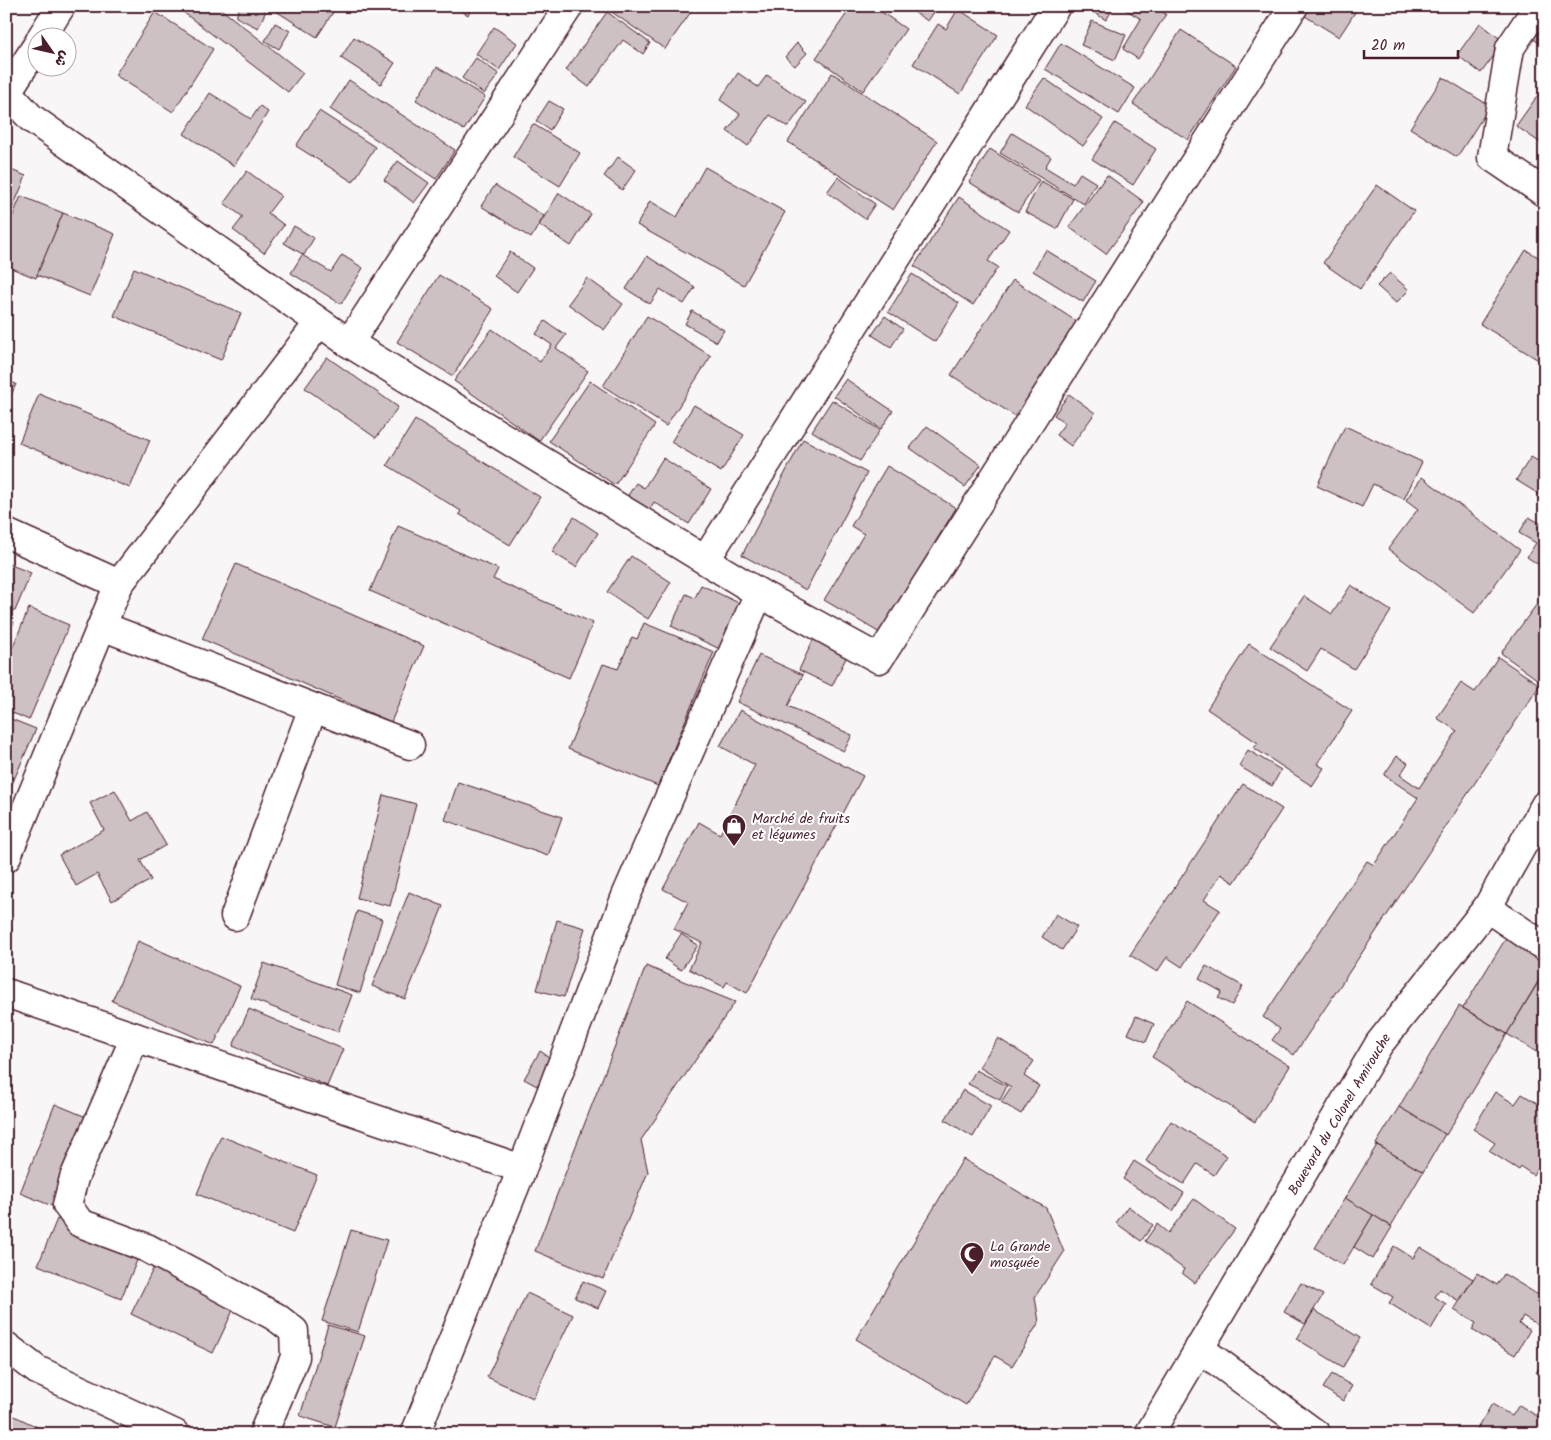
<svg xmlns="http://www.w3.org/2000/svg" width="1551" height="1440" font-family="Kalam,'Playpen Sans Arabic',sans-serif">
  <style>
    .building { fill: #cdc1c4; stroke: #4a1f2b }
    .lines { fill: none; stroke-linecap: round; stroke-linejoin: round }
    .minor-casing { stroke: #4a1f2b; stroke-width: 31 }
    .major-casing { stroke: #4a1f2b; stroke-width: 31 }
    .minor { stroke: #fff; stroke-width: 28 }
    .major { stroke: #fff; stroke-width: 28 }
    .labels { text-anchor: middle; stroke-width: 4; stroke-linejoin: round; paint-order: stroke }
    .poi-label { font-size: 14px; fill: #4a1f2b; stroke: #fff; text-anchor: start }
    .street-label { font-size: 14px; fill: #4a1f2b; stroke: #fff }
  </style>
  <rect width="100%" height="100%" fill="#f8f6f7"/>
  <filter id="ink" filterUnits="userSpaceOnUse"><feTurbulence type="fractalNoise" baseFrequency=".02" numOctaves="2"/><feDisplacementMap in="SourceGraphic" scale="10" xChannelSelector="R" yChannelSelector="G"/><feConvolveMatrix kernelMatrix="1 2 1 2 8 2 1 2 1" color-interpolation-filters="sRGB"/></filter>
  <g filter="url(#ink)">
    <g class="building">
      <polygon points="175,6 217,6 303,73 288,92"/>
      <polygon points="240,6 255,6 266,11 258,28 236,17"/>
      <polygon points="268,6 337,6 317,37"/>
      <polygon points="454,6 473,6 468,15"/>
      <polygon points="608,6 695,6 665,49 606,8"/>
      <polygon points="852,6 873,6 906,29 863,91 816,58"/>
      <polygon points="904,6 938,6 928,21"/>
      <polygon points="1083,6 1115,6 1106,20"/>
      <polygon points="1120,6 1153,6 1166,14 1138,59 1123,49 1141,19"/>
      <polygon points="1311,6 1359,6 1339,37 1305,16"/>
      <polygon points="958,9 998,35 960,94 913,64 938,24 946,29"/>
      <polygon points="155,12 213,49 173,112 115,75"/>
      <polygon points="607,12 650,43 643,54 623,40 589,87 566,70"/>
      <polygon points="1092,21 1126,35 1115,60 1081,45"/>
      <polygon points="1545,21 1545,46 1533,39"/>
      <polygon points="275,23 290,31 279,49 265,41"/>
      <polygon points="1480,23 1504,42 1481,73 1457,55"/>
      <polygon points="494,27 517,43 499,70 476,54"/>
      <polygon points="1181,30 1236,66 1188,140 1133,104"/>
      <polygon points="354,37 395,63 381,84 341,58"/>
      <polygon points="797,43 807,53 795,66 785,57"/>
      <polygon points="1061,43 1135,88 1119,114 1045,69"/>
      <polygon points="476,58 499,74 484,94 462,78"/>
      <polygon points="437,67 485,97 464,130 416,100"/>
      <polygon points="738,73 758,87 767,75 806,102 788,127 770,115 748,146 727,131 740,114 720,100"/>
      <polygon points="832,73 937,141 893,210 788,142"/>
      <polygon points="1443,77 1490,106 1457,157 1410,128"/>
      <polygon points="1044,78 1103,119 1083,146 1025,105"/>
      <polygon points="349,80 455,150 436,179 330,109"/>
      <polygon points="210,93 251,119 260,106 268,112 234,166 184,134"/>
      <polygon points="1538,95 1545,100 1545,146 1516,126"/>
      <polygon points="549,101 563,109 550,130 536,121"/>
      <polygon points="319,111 375,147 353,182 296,146"/>
      <polygon points="1115,123 1156,149 1133,185 1092,159"/>
      <polygon points="533,124 580,153 560,186 513,157"/>
      <polygon points="1012,133 1051,157 1045,167 1073,184 1080,173 1096,183 1084,204 1000,153"/>
      <polygon points="990,149 1039,180 1018,212 969,182"/>
      <polygon points="618,157 636,170 622,190 604,176"/>
      <polygon points="398,161 429,183 414,203 384,180"/>
      <polygon points="705,167 785,212 744,285 637,225 650,201 677,217"/>
      <polygon points="6,168 26,176 6,224"/>
      <polygon points="247,171 281,196 268,213 284,225 264,253 233,230 243,217 224,203"/>
      <polygon points="1107,175 1144,202 1106,254 1069,227"/>
      <polygon points="838,177 875,204 865,219 827,192"/>
      <polygon points="1041,181 1073,199 1057,229 1025,212"/>
      <polygon points="495,185 544,216 531,238 481,206"/>
      <polygon points="1377,185 1414,211 1360,289 1323,263"/>
      <polygon points="559,193 591,214 571,246 539,225"/>
      <polygon points="21,196 63,213 36,278 6,266 6,232"/>
      <polygon points="959,197 1009,230 988,261 998,267 973,305 914,266"/>
      <polygon points="63,213 115,234 90,296 37,275"/>
      <polygon points="294,226 314,238 304,255 284,243"/>
      <polygon points="1046,250 1096,281 1083,302 1033,271"/>
      <polygon points="1526,250 1545,261 1545,364 1480,324"/>
      <polygon points="510,252 533,268 517,292 494,276"/>
      <polygon points="302,255 331,272 342,255 363,268 341,304 291,273"/>
      <polygon points="647,256 695,287 684,304 660,289 650,304 626,289"/>
      <polygon points="134,268 241,313 221,360 114,316"/>
      <polygon points="1390,273 1409,290 1396,303 1377,286"/>
      <polygon points="912,274 959,303 935,342 888,312"/>
      <polygon points="439,275 493,309 453,376 397,342"/>
      <polygon points="587,278 623,304 604,330 568,304"/>
      <polygon points="1013,280 1079,323 1018,418 951,375"/>
      <polygon points="692,311 724,330 717,342 685,324"/>
      <polygon points="647,316 711,356 666,426 603,386"/>
      <polygon points="885,316 903,329 891,347 872,335"/>
      <polygon points="545,321 566,335 556,348 588,371 539,441 454,381 492,329 540,362 552,345 536,334"/>
      <polygon points="327,357 398,407 376,438 305,388"/>
      <polygon points="846,379 893,411 881,429 834,396"/>
      <polygon points="6,380 16,384 6,407"/>
      <polygon points="590,381 655,425 615,485 549,441"/>
      <polygon points="39,394 150,440 130,488 19,443"/>
      <polygon points="1069,394 1095,413 1071,446 1056,435 1065,423 1054,415"/>
      <polygon points="832,400 880,430 860,461 812,431"/>
      <polygon points="694,405 744,435 721,472 671,442"/>
      <polygon points="415,420 540,497 510,545 459,514 461,511 387,465"/>
      <polygon points="927,426 981,465 965,487 910,448"/>
      <polygon points="1345,426 1422,462 1404,499 1373,484 1362,507 1317,486"/>
      <polygon points="803,439 867,473 806,590 742,555"/>
      <polygon points="1531,457 1545,465 1545,498 1516,480"/>
      <polygon points="663,458 711,489 689,524 654,502 647,514 625,500 636,483 644,488"/>
      <polygon points="887,466 956,508 880,633 824,600 864,534 851,526"/>
      <polygon points="1422,477 1520,550 1474,613 1388,549 1418,509 1406,500"/>
      <polygon points="574,517 598,533 576,567 552,552"/>
      <polygon points="1529,517 1545,526 1545,569 1527,557 1536,543 1519,533"/>
      <polygon points="398,526 498,569 493,579 593,623 569,678 370,591"/>
      <polygon points="631,556 671,582 648,619 607,592"/>
      <polygon points="6,563 31,573 15,611 6,608"/>
      <polygon points="236,564 424,646 391,722 202,639"/>
      <polygon points="701,585 743,605 722,650 671,626 686,594 695,598"/>
      <polygon points="1351,585 1391,611 1354,669 1321,649 1307,671 1270,647 1304,596 1332,614"/>
      <polygon points="1545,593 1545,685 1501,653"/>
      <polygon points="29,608 69,625 29,720 6,710 6,663"/>
      <polygon points="6,618 14,622 6,640"/>
      <polygon points="644,623 714,652 658,786 568,749 603,664 618,669 632,637 637,639"/>
      <polygon points="814,638 848,654 832,686 799,670"/>
      <polygon points="1249,644 1352,711 1317,764 1324,768 1312,786 1254,748 1258,743 1207,709"/>
      <polygon points="759,655 803,675 788,706 852,735 844,751 737,702"/>
      <polygon points="1498,657 1540,685 1294,1055 1272,1040 1280,1029 1263,1017 1367,861 1374,865 1418,798 1384,775 1397,756 1408,763 1400,775 1419,788 1457,731 1437,718 1461,683 1475,692"/>
      <polygon points="740,710 863,776 747,993 727,982 724,987 689,969 702,943 674,929 688,902 663,889 699,822 720,834 755,765 720,746"/>
      <polygon points="6,717 36,729 6,798"/>
      <polygon points="1248,750 1281,770 1272,786 1239,766"/>
      <polygon points="458,782 562,817 548,856 445,820"/>
      <polygon points="1243,784 1282,809 1234,883 1221,874 1204,900 1220,910 1182,967 1167,957 1157,972 1130,955"/>
      <polygon points="115,790 132,821 147,812 166,845 140,860 151,880 112,901 97,874 76,886 59,855 104,830 90,803"/>
      <polygon points="383,795 416,804 390,906 357,898"/>
      <polygon points="409,892 443,906 405,999 372,986"/>
      <polygon points="357,911 382,919 360,993 335,985"/>
      <polygon points="1056,914 1077,927 1062,950 1042,937"/>
      <polygon points="557,920 585,928 564,997 537,990"/>
      <polygon points="1511,930 1545,950 1545,970 1507,1034 1463,1008"/>
      <polygon points="681,934 698,945 681,970 665,959"/>
      <polygon points="138,941 240,986 214,1045 112,1001"/>
      <polygon points="264,963 352,995 338,1032 251,999"/>
      <polygon points="646,966 735,1002 641,1140 648,1172 603,1279 535,1251"/>
      <polygon points="1206,966 1243,986 1232,1005 1218,998 1222,992 1199,979"/>
      <polygon points="1545,971 1545,1052 1543,1056 1507,1034"/>
      <polygon points="1187,1001 1290,1066 1255,1122 1152,1057"/>
      <polygon points="1459,1006 1507,1034 1446,1135 1399,1107"/>
      <polygon points="249,1009 343,1049 327,1086 233,1046"/>
      <polygon points="1136,1016 1154,1024 1146,1042 1128,1034"/>
      <polygon points="998,1038 1034,1061 1024,1076 1039,1086 1021,1114 1001,1102 1011,1087 979,1067"/>
      <polygon points="540,1051 552,1059 537,1086 524,1079"/>
      <polygon points="976,1070 1007,1086 1000,1100 968,1084"/>
      <polygon points="963,1090 991,1106 973,1137 945,1120"/>
      <polygon points="1495,1092 1515,1104 1522,1094 1545,1108 1545,1137 1541,1135 1537,1143 1545,1148 1545,1155 1533,1175 1521,1167 1519,1170 1489,1151 1495,1143 1473,1129"/>
      <polygon points="55,1104 91,1119 57,1208 20,1193"/>
      <polygon points="1399,1107 1445,1134 1423,1172 1376,1144"/>
      <polygon points="1171,1121 1227,1156 1214,1175 1197,1164 1184,1184 1146,1161"/>
      <polygon points="221,1136 317,1175 293,1233 197,1194"/>
      <polygon points="1377,1145 1423,1172 1391,1226 1345,1198"/>
      <polygon points="963,1159 1046,1208 1064,1252 1035,1297 1039,1322 1012,1366 995,1356 966,1405 856,1339"/>
      <polygon points="1134,1161 1184,1193 1173,1211 1123,1179"/>
      <polygon points="1345,1198 1373,1215 1343,1265 1315,1248"/>
      <polygon points="1194,1199 1235,1229 1195,1283 1182,1273 1184,1269 1145,1241 1157,1224 1168,1233"/>
      <polygon points="1128,1206 1153,1225 1141,1241 1116,1223"/>
      <polygon points="1373,1215 1392,1227 1373,1259 1354,1247"/>
      <polygon points="57,1219 140,1253 121,1299 38,1265"/>
      <polygon points="351,1230 387,1240 358,1332 322,1321"/>
      <polygon points="1394,1246 1413,1258 1420,1247 1473,1279 1459,1301 1440,1289 1435,1297 1446,1304 1431,1329 1389,1303 1393,1297 1371,1284"/>
      <polygon points="155,1265 236,1304 213,1353 131,1314"/>
      <polygon points="1477,1273 1497,1285 1504,1274 1545,1299 1545,1324 1543,1328 1523,1316 1519,1324 1530,1330 1515,1355 1472,1330 1476,1323 1454,1310"/>
      <polygon points="583,1281 606,1291 598,1308 575,1298"/>
      <polygon points="1301,1283 1323,1295 1305,1324 1284,1312"/>
      <polygon points="527,1293 573,1315 533,1398 487,1377"/>
      <polygon points="1314,1310 1360,1338 1343,1367 1297,1339"/>
      <polygon points="328,1325 365,1336 335,1427 300,1416"/>
      <polygon points="1544,1359 1545,1359 1545,1379 1536,1373"/>
      <polygon points="1332,1374 1352,1386 1343,1401 1323,1388"/>
      <polygon points="1492,1404 1512,1416 1519,1405 1545,1421 1541,1434 1474,1434"/>
      <polygon points="6,1412 52,1434 6,1434"/>
    </g>
    <g class="lines">
      <defs>
        <g id="minor">
          <polyline points="1538,6 1510,48 1492,157 1545,193"/>
          <polyline points="41,38 61,6"/>
          <polyline points="6,91 31,118 349,343 759,593 879,659 1294,6"/>
          <polyline points="7,92 38,44"/>
          <polyline points="349,343 569,6"/>
          <polyline points="6,533 119,584"/>
          <polyline points="706,559 1056,6"/>
          <polyline points="102,626 410,745"/>
          <polyline points="6,858 119,584 318,324"/>
          <polyline points="1487,908 1545,947"/>
          <polyline points="235,916 313,708"/>
          <polyline points="6,993 522,1169"/>
          <polyline points="135,1037 74,1178 67,1205 80,1223 147,1248 276,1317 294,1331 295,1357 263,1434"/>
          <polyline points="6,1346 37,1370 175,1434"/>
          <polyline points="1199,1348 1316,1434"/>
          <polyline points="415,1434 522,1169 626,896 759,593"/>
        </g>
        <polyline id="major" points="1149,1434 1379,1044 1487,908 1545,805"/>
      </defs>
      <use href="#minor" class="minor-casing"/>
      <use href="#major" class="major-casing"/>
      <use href="#minor" class="minor"/>
      <use href="#major" class="major"/>
    </g>
  </g>
  <defs>
    <symbol id="shop-pin" viewBox="-11 -11 22 30"><path d="M0 17L-7.5 6A9.5 9.5 0 1 1 7.5 6Z" fill="#4a1f2b" stroke="#fff"/><path d="M-5-2.5h2.3a2.7 3.5 0 0 1 5.4 0H5L5.5 6h-11ZM-1.5-2.5h3a1.5 2.3 0 0 0-3 0Z" fill="#fff"/></symbol>
    <symbol id="mosque-pin" viewBox="-11 -11 22 30"><path d="M0 17L-7.5 6A9.5 9.5 0 1 1 7.5 6Z" fill="#4a1f2b" stroke="#fff"/><path d="M3.5-4.9A6 6 0 1 0 3.5 4.9A5 5 0 1 1 3.5-4.9Z" fill="#fff"/></symbol>
  </defs>
  <g fill-rule="evenodd">
    <use href="#shop-pin" x="720" y="812" width="28" height="38"/>
    <use href="#mosque-pin" x="958" y="1240" width="28" height="38"/>
  </g>
  <g class="labels">
    <g class="poi-label">
      <text x="752" y="823">Marché de fruits<tspan x="752" dy="16">et légumes</tspan></text>
      <text x="990" y="1251">La Grande<tspan x="990" dy="16">mosquée</tspan></text>
    </g>
    <g class="street-label">
      <text transform="translate(1339 1114) rotate(-59)" y="5">Bouevard du Colonel Amirouche</text>
    </g>
  </g>
  <rect width="1551" height="1440" fill="none" stroke="#fff" stroke-width="25"/>
  <rect x="12" y="12" width="1526" height="1415" fill="none" stroke="#4a1f2b" stroke-width="2" filter="url(#ink)"/>
  <g transform="translate(52 52) rotate(124)"><circle r="24" fill="#ffffff" stroke="#b7a5aa"/>
  <path d="M0-4L9 19L0 12L-9 19Z" fill="#4a1f2b"/>
  <text y="-8" font-size="14" font-weight="bold" text-anchor="middle" fill="#4a1f2b">ش</text>
  </g>
  <path d="M1364 50v8h94v-8" fill="none" stroke="#4a1f2b" stroke-width="2.5"/>
  <text x="1371" y="50" font-size="15" fill="#4a1f2b" stroke="#ffffff" stroke-width="4" paint-order="stroke">20 m</text>
</svg>
